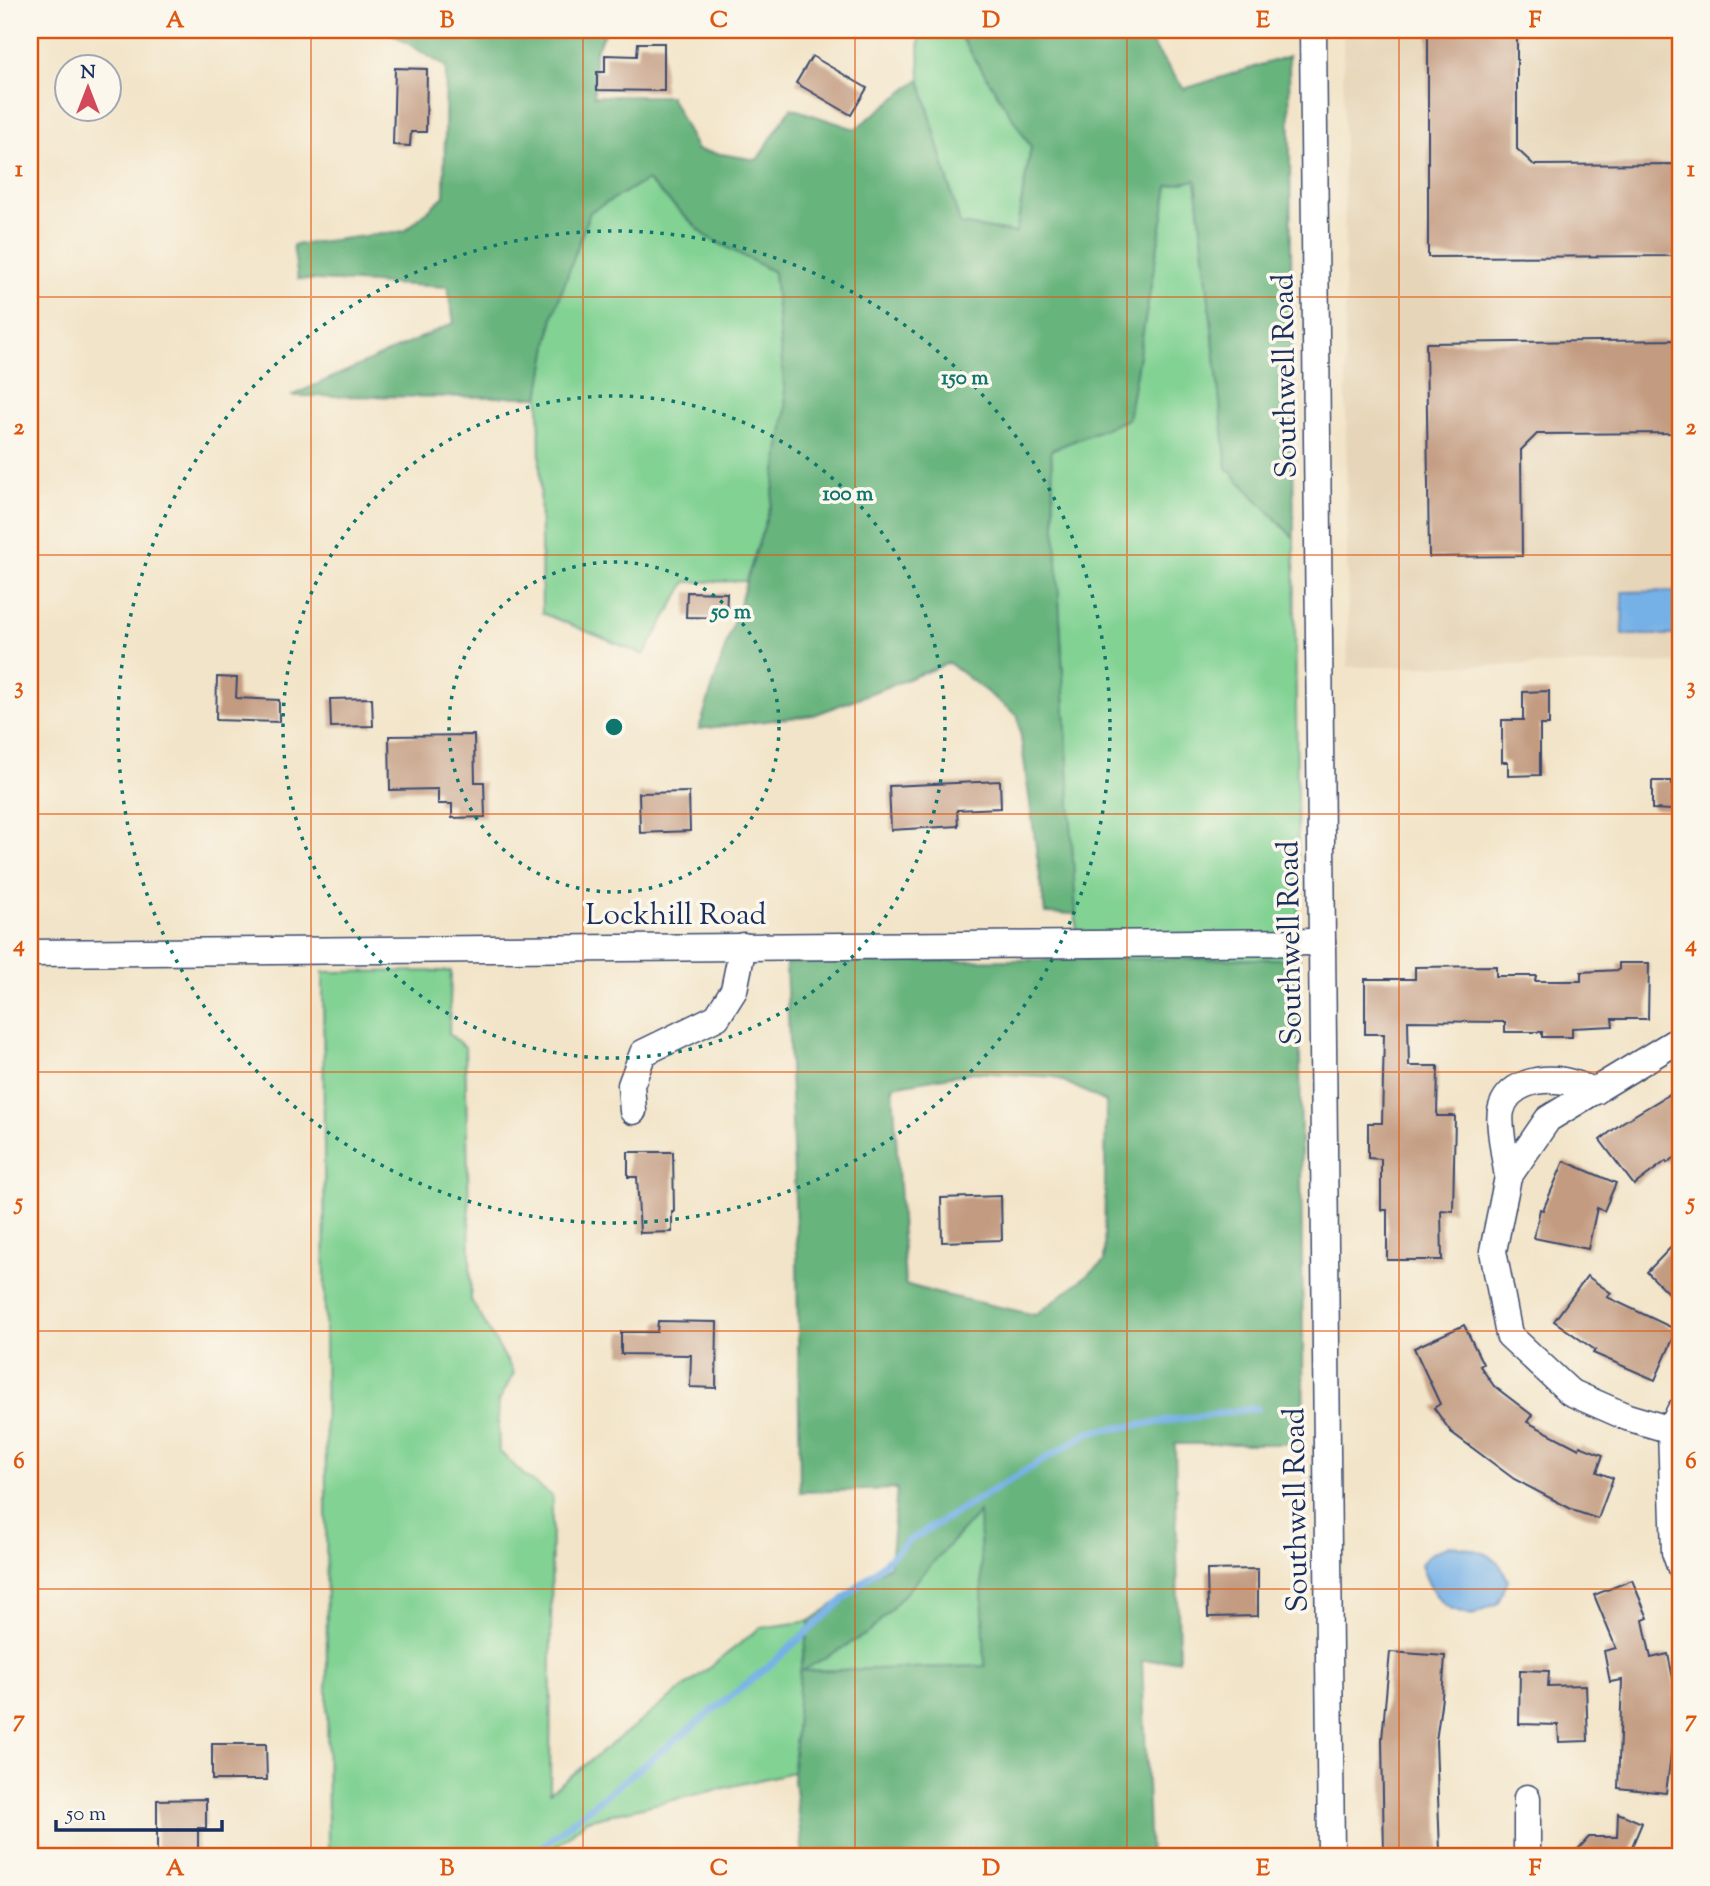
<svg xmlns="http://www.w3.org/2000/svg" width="1710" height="1886" font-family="'Sorts Mill Goudy',serif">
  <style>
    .built { fill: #e6d5b8 }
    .green { fill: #81d293; stroke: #4e8078; stroke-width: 2 }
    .forest { fill: #68b47d; stroke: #42726e; stroke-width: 2; fill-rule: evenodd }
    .water { fill: #75b0e6; stroke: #4870a2; stroke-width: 2 }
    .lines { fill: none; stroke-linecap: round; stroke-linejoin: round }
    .stream { stroke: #75b0e6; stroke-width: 7 }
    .building { fill: #c39b81 }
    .minor-casing { stroke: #3b4a6e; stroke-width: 29 }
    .minor { stroke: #fff; stroke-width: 26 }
    .grid { fill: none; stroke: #de5710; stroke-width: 2; stroke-opacity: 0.55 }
    .ring { fill: none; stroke: #0f766e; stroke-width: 3.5; stroke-dasharray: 3.5 7 }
    .labels { text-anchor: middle; stroke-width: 7; stroke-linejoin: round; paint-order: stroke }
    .street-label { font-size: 30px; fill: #1b2f5e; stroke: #fbf7ec }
    .centre { fill: #0f766e; stroke: #fbf7ec; stroke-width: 3.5 }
    .ring-label { font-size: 21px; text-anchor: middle; font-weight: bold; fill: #0f766e; stroke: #fbf7ec; stroke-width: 7; stroke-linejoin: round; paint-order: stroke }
    .neatline { fill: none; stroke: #de5710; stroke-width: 2.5 }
    .grid-label { font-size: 23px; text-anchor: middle; font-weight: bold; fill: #de5710 }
  </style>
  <rect width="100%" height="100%" fill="#fbf7ec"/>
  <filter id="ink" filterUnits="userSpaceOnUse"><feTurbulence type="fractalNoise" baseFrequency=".0143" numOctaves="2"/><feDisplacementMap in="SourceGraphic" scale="14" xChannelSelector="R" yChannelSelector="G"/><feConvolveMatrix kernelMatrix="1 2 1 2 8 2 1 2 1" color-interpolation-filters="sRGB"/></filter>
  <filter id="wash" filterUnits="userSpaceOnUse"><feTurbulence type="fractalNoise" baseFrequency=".00686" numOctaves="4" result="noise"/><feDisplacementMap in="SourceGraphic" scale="28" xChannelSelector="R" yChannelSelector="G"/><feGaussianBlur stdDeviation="1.57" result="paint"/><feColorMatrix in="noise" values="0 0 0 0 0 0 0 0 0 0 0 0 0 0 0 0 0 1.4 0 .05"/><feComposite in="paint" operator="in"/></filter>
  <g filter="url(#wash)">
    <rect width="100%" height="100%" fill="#f2e4c8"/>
    <polygon class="built" points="1343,30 1680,30 1680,663 1348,667"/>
    <g class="green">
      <polygon points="919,36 961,37 1031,147 1016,233 960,224 920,79"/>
      <polygon points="646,179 707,237 774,272 786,408 771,505 746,581 686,582 644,655 542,613 539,397 553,316 590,212"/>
      <polygon points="1196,179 1227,468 1294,538 1299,959 1078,959 1051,450 1128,419 1168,186"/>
      <polygon points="451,971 449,1034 465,1047 471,1300 514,1373 498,1403 499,1451 525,1476 552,1496 550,1792 760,1628 810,1621 801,1670 870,1632 980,1511 985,1666 801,1671 793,1772 587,1820 552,1850 552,1856 328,1856 323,972"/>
    </g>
    <g class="forest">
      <polygon points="386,30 606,30 595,52 594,96 670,96 697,150 757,160 791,108 855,129 920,79 960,224 1016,233 1031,147 961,37 968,30 1142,30 1184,89 1289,56 1294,538 1227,468 1196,180 1168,186 1128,419 1051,450 1076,914 1045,913 1018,716 949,663 814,715 699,729 771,505 786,408 774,272 707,237 647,180 590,212 553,316 539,397 291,396 454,323 448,287 298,279 293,245 405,231 444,196 446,67"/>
      <path d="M1107,959H1299L1304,1444H1175L1179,1660L1142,1661L1150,1856H803L793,1772L800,1671L810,1621L890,1565L897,1489L800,1492L797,1255L786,963ZM974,1072L1055,1077L1106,1102L1104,1262L1036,1315L936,1293L905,1284L893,1086ZM979,1512L985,1666L802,1671L870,1632Z"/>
    </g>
    <g class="water">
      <polygon points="1680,591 1680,635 1623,635 1622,592"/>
      <path d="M1449,1545C1465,1547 1489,1551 1499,1564C1503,1569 1505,1575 1508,1580L1498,1603L1473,1615C1466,1613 1457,1611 1450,1608C1434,1598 1426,1581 1421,1564L1430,1554Z"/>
    </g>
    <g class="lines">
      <polyline class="stream" points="531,1856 573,1821 769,1666 910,1540 1090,1432 1257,1408"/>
    </g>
    <g id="blocks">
      <g class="building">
        <polygon points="1428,30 1517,30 1517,149 1534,165 1680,164 1680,256 1428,257"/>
        <polygon points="638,43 664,43 664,91 597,90 597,72 605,72 605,55 637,56"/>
        <polygon points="812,56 867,88 851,115 796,83"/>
        <polygon points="395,68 427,69 426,132 411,132 410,146 393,145"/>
        <polygon points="1680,340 1680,433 1537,434 1521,450 1522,556 1429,557 1426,343"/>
        <polygon points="687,592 727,593 726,618 686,617"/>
        <polygon points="217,677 237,678 236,698 279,700 279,722 216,720"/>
        <polygon points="1549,691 1549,725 1540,725 1540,775 1508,776 1508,762 1502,762 1502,720 1523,720 1523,692"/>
        <polygon points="372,698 373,726 331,727 330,699"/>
        <polygon points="474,735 475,782 484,782 485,817 452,818 452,804 438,804 438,789 390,790 389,736"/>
        <polygon points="1000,781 1001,808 957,810 958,826 891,830 889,786"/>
        <polygon points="1652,781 1672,781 1672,810 1652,809"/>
        <polygon points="689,792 690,831 640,833 639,793"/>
        <polygon points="1619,963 1649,963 1648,1019 1612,1019 1613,1026 1572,1028 1572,1037 1542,1037 1542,1032 1505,1032 1505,1022 1408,1021 1409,1066 1438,1066 1437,1116 1455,1116 1453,1211 1441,1210 1442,1260 1387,1260 1387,1210 1381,1210 1381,1159 1368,1158 1368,1123 1382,1123 1384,1034 1365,1034 1365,979 1415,979 1415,967 1496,966 1496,976 1536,976 1535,981 1581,981 1581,972 1619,970"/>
        <polygon points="1680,1088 1680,1154 1667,1163 1666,1161 1634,1185 1600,1140 1623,1122"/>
        <polygon points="628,1152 673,1152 674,1212 672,1212 672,1232 640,1233 637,1177 628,1177"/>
        <polygon points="1564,1161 1616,1183 1604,1211 1597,1208 1588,1249 1534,1238 1540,1209 1543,1210"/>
        <polygon points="1001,1196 1002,1240 942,1242 941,1198"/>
        <polygon points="1680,1238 1680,1305 1647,1272"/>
        <polygon points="1587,1276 1611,1293 1607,1297 1677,1330 1655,1380 1593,1353 1595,1350 1554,1321"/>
        <polygon points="658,1321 717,1322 716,1388 690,1387 691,1355 621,1354 621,1332 657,1332"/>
        <polygon points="1464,1325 1483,1364 1480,1366 1494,1386 1532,1415 1527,1422 1579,1449 1580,1446 1603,1455 1597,1472 1613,1478 1598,1519 1575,1511 1514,1479 1451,1432 1434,1408 1440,1404 1414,1348"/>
        <polygon points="1258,1569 1258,1616 1208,1617 1207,1570"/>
        <polygon points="1632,1580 1648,1618 1643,1620 1651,1658 1668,1654 1675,1688 1673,1738 1666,1793 1618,1788 1622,1680 1610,1682 1604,1651 1616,1648 1594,1595"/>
        <polygon points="1390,1652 1445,1656 1442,1698 1436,1741 1440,1852 1384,1854 1382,1739"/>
        <polygon points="1520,1670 1549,1671 1548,1686 1586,1685 1588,1741 1559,1742 1558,1725 1519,1724"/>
        <polygon points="212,1744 266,1744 267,1780 212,1780"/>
        <polygon points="206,1799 206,1828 198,1828 198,1855 157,1855 157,1800"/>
        <polygon points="1618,1813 1642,1823 1628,1856 1572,1856 1589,1837 1617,1837"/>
      </g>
    </g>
  </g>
  <g filter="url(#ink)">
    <use href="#blocks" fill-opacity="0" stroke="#3b4a6e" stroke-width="2"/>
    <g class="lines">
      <defs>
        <g id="minor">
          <polyline points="1313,30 1331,1856"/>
          <polyline points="30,953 1322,942"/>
          <polyline points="633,1111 631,1085 643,1053 717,1017 734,990 743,946"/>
          <path d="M1508,1177C1506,1163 1498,1123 1501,1111C1507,1083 1540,1077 1564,1081C1575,1083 1585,1088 1596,1091"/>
          <polyline points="1680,1411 1671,1430 1675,1552 1680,1566"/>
          <polyline points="1671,1430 1627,1417 1570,1392 1509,1335 1493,1251 1508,1177 1548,1119 1680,1039"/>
          <polyline points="1527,1798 1527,1856"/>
        </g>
      </defs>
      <use href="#minor" class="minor-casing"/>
      <use href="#minor" class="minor"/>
    </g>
  </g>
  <path class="grid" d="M311,30V1856M583,30V1856M855,30V1856M1127,30V1856M1399,30V1856M30,297H1680M30,555H1680M30,814H1680M30,1072H1680M30,1331H1680M30,1589H1680"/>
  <g class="ring">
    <circle cx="614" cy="727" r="165"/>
    <circle cx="614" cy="727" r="331"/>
    <circle cx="614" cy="727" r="496"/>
  </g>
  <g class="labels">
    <g class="street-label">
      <text transform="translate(1284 376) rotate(-91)" y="10">Southwell Road</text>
      <text x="676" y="924">Lockhill Road</text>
      <text transform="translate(1289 943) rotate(-91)" y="10">Southwell Road</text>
      <text transform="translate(1295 1510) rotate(-91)" y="10">Southwell Road</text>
    </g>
  </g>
  <circle cx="614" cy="727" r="10" class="centre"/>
  <g class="ring-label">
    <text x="965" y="384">150 m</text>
    <text x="848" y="500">100 m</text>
    <text x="731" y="618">50 m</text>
  </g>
  <rect width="1710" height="1886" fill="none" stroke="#fbf7ec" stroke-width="77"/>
  <g transform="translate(88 88)"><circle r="33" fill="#fbf7ec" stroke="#a1a7b3" stroke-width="2"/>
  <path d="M0-5L12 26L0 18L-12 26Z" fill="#d1495b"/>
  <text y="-10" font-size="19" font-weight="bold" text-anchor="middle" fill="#1b2f5e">N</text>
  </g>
  <path d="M56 1820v10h166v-10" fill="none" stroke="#1b2f5e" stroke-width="3.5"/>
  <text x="66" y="1820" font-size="21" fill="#1b2f5e" stroke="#fbf7ec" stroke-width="5" paint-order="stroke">50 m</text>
  <rect x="38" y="38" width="1634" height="1810" class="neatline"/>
  <g class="grid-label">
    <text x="175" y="27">A</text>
    <text x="447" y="27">B</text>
    <text x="719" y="27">C</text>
    <text x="991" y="27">D</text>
    <text x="1263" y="27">E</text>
    <text x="1535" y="27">F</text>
    <text x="19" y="176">1</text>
    <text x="1691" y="176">1</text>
    <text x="19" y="434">2</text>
    <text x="1691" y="434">2</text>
    <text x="19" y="693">3</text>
    <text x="1691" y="693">3</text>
    <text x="19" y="951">4</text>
    <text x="1691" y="951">4</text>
    <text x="19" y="1209">5</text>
    <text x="1691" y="1209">5</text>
    <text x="19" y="1468">6</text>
    <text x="1691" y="1468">6</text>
    <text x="19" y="1726">7</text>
    <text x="1691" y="1726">7</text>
    <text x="175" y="1875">A</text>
    <text x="447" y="1875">B</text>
    <text x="719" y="1875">C</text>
    <text x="991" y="1875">D</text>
    <text x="1263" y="1875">E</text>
    <text x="1535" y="1875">F</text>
  </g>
</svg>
